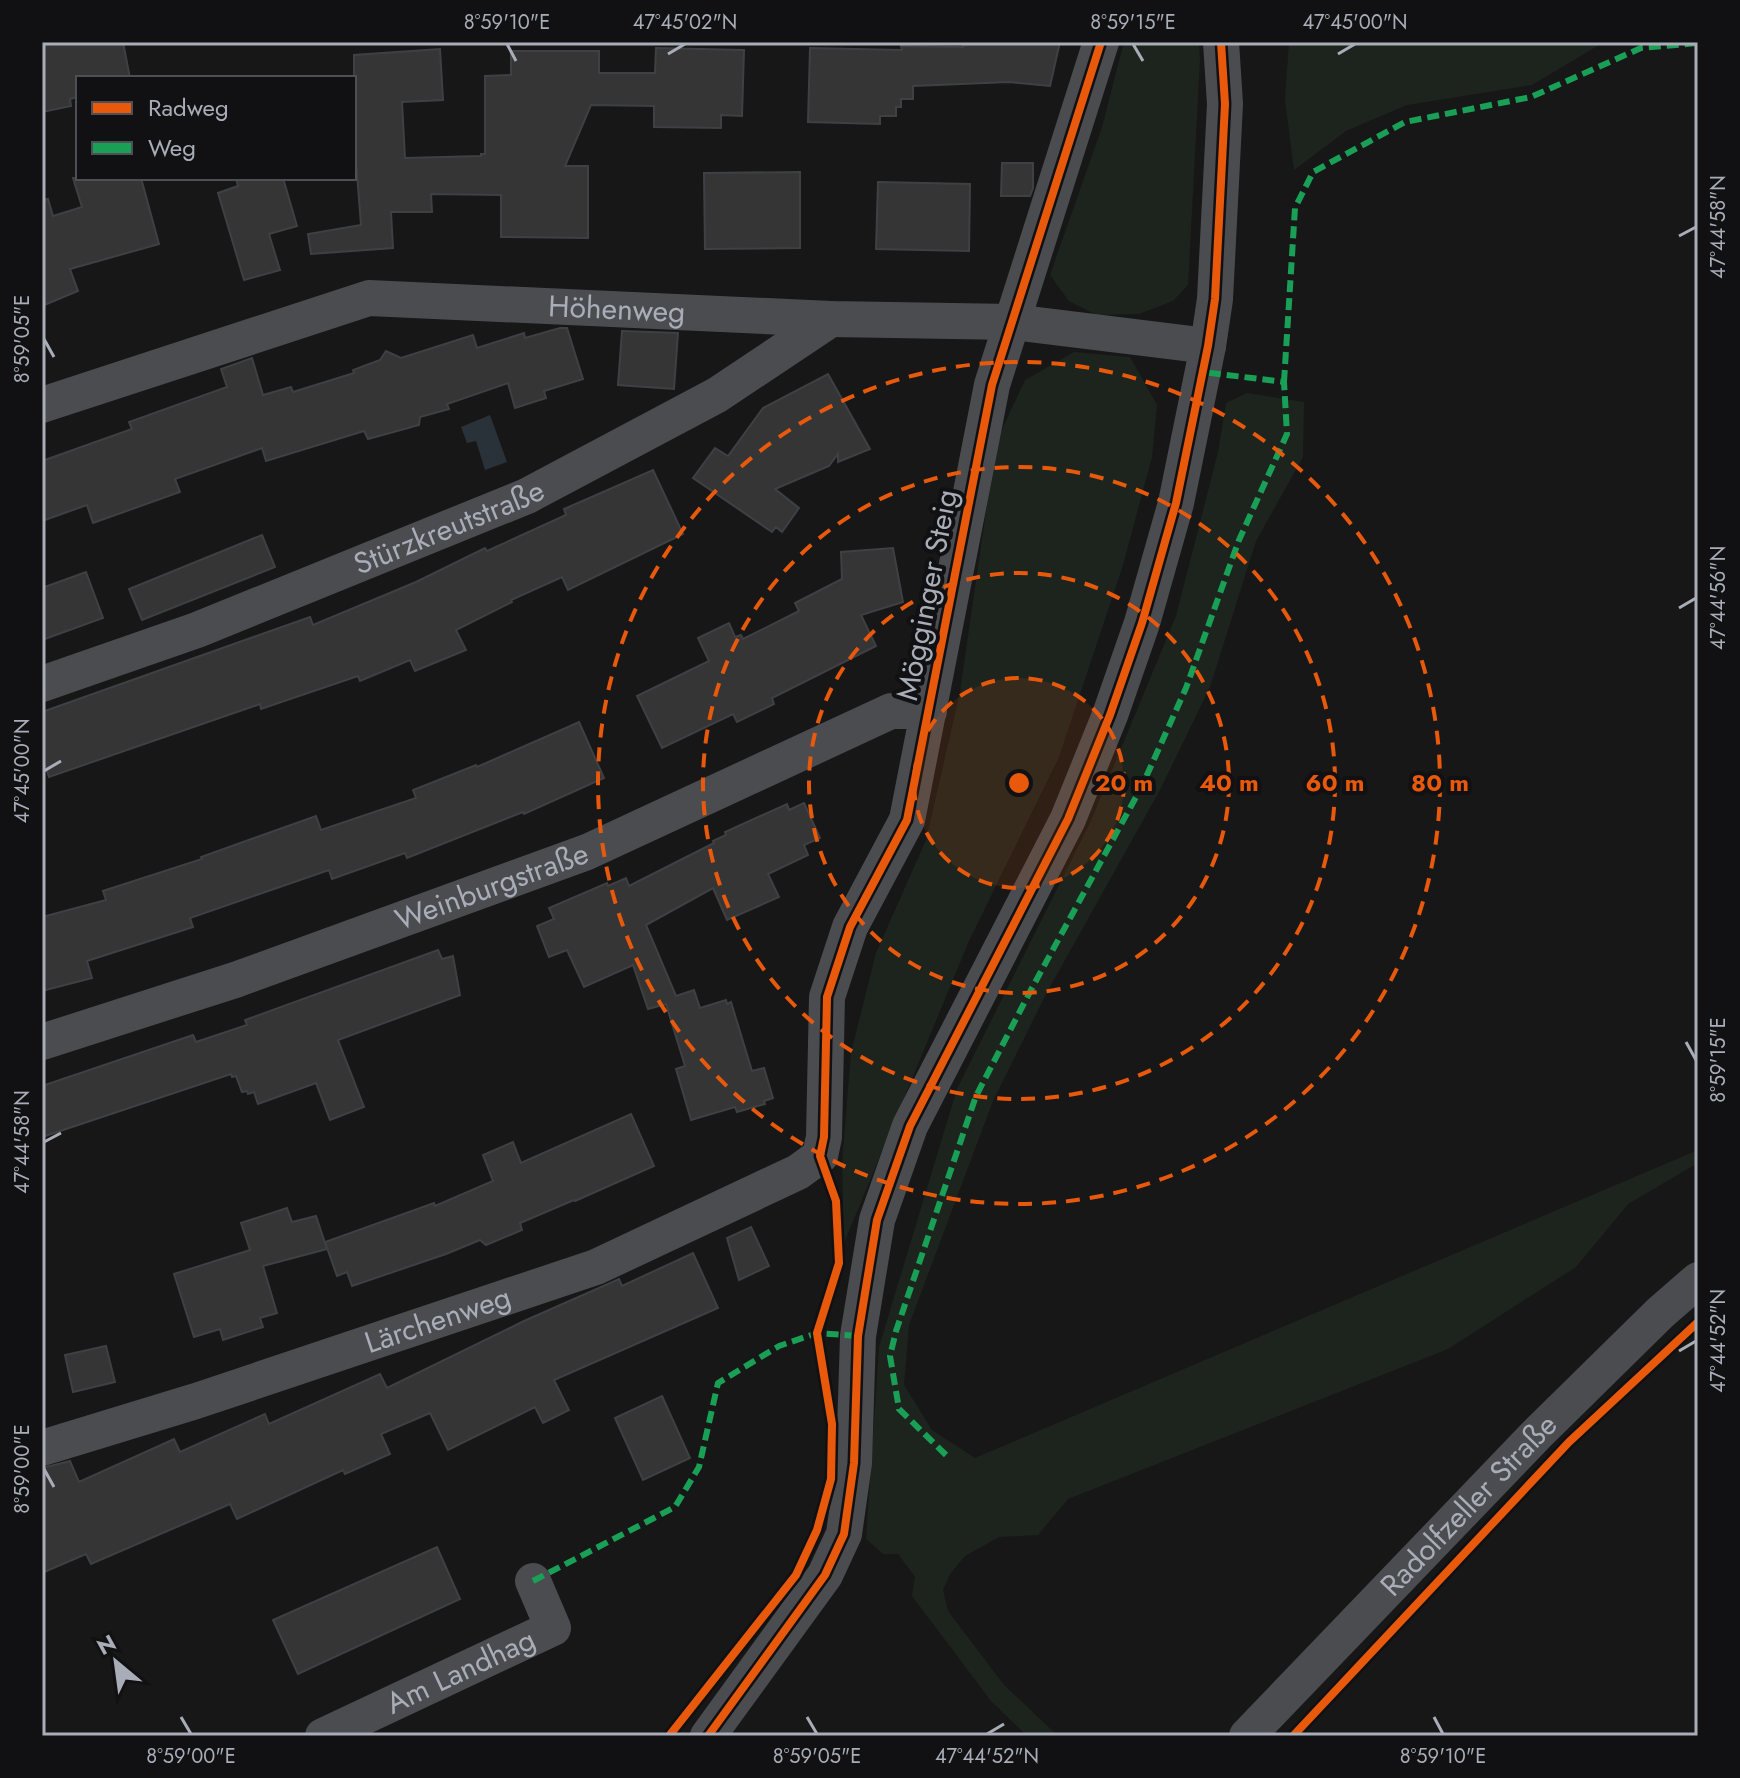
<svg xmlns="http://www.w3.org/2000/svg" width="1740" height="1778" font-family="Jost,sans-serif">
  <style>
    .green { fill: #1d241e }
    .water { fill: #2a3239 }
    .building { fill: #353536; stroke: #3f4043; stroke-width: 2 }
    .lines { fill: none; stroke-linecap: round; stroke-linejoin: round }
    .minor { stroke: #4b4c50; stroke-width: 36 }
    .quiet { stroke: #1a9f57; stroke-width: 6; stroke-dasharray: 12 6; stroke-linecap: butt }
    .cycleway-casing { stroke: #111113; stroke-width: 13 }
    .cycleway { stroke: #e8590c; stroke-width: 8 }
    .ticks { fill: none; stroke: #a8adb8; stroke-width: 3 }
    .ring { fill: none; stroke: #e8590c; stroke-width: 4; stroke-dasharray: 14 10 }
    .labels { text-anchor: middle; stroke-width: 8; stroke-linejoin: round; paint-order: stroke }
    .street-label { font-size: 30px; fill: #a8adb8; stroke: #111113 }
    .centre { fill: #e8590c; stroke: #111113; stroke-width: 4 }
    .ring-label { font-size: 24px; text-anchor: middle; font-weight: bold; fill: #e8590c; stroke: #111113; stroke-width: 8; stroke-linejoin: round; paint-order: stroke }
    .neatline { fill: none; stroke: #a8adb8; stroke-width: 3 }
    .ticks-label { font-size: 20px; text-anchor: middle; fill: #a8adb8 }
  </style>
  <rect width="100%" height="100%" fill="#171717"/>
  <g class="green">
    <polygon points="1124,42 1199,42 1200,60 1188,285 1173,301 1139,314 1096,315 1069,301 1050,275 1102,127"/>
    <polygon points="1289,42 1604,42 1532,85 1407,105 1346,131 1294,170 1285,99"/>
    <polygon points="1074,352 1130,357 1157,405 1152,457 1123,565 1059,757 969,941 844,1243 842,1163 851,1053 876,953 926,840 960,692 996,442 1025,380"/>
    <polygon points="1247,393 1304,402 1303,457 1256,541 1210,687 1160,790 1046,994 993,1101 909,1325 904,1385 932,1430 975,1458 1698,1150 1698,1163 1628,1204 1576,1267 1448,1349 1068,1499 1038,1535 999,1537 965,1556 950,1574 943,1590 948,1611 1004,1685 1058,1736 1027,1736 991,1701 912,1596 915,1577 898,1554 883,1554 866,1539 879,1347 957,1089 1090,823 1176,616 1218,452 1226,403"/>
  </g>
  <polygon class="water" points="490,415 507,462 485,470 476,441 467,443 461,427"/>
  <g class="building">
    <polygon points="42,42 123,42 130,78 78,78 78,97 70,99 71,106 42,112"/>
    <polygon points="963,42 1060,42 1050,86 1009,82 913,86 913,99 901,99 901,107 896,107 896,116 880,116 880,124 808,122 810,48 902,50 901,46 963,47"/>
    <polygon points="656,48 744,50 742,116 721,115 721,128 654,127 654,106 591,105 565,166 588,166 588,238 501,237 501,195 431,194 432,212 391,212 393,248 311,254 308,234 361,225 354,135 354,55 440,49 443,100 402,102 405,158 481,156 481,154 485,154 485,76 511,75 511,51 599,51 599,73 655,73"/>
    <polygon points="1002,163 1033,163 1033,188 1030,196 1001,196"/>
    <polygon points="800,172 800,248 705,249 704,173"/>
    <polygon points="73,178 141,178 159,244 70,269 78,291 42,306 42,200 48,199 53,216 82,207"/>
    <polygon points="236,178 283,178 297,226 269,234 280,270 244,280 218,193 238,186"/>
    <polygon points="878,182 970,184 969,251 876,249"/>
    <polygon points="560,328 567,328 583,379 544,391 546,398 515,408 508,383 447,404 449,409 420,417 419,425 368,439 364,431 266,461 262,448 175,479 180,492 93,523 87,505 42,521 42,461 132,429 129,422 227,387 221,369 252,358 263,395 291,387 293,392 354,373 353,370 380,360 386,351 401,358 473,335 477,348 524,333 525,338"/>
    <polygon points="622,331 678,333 674,389 618,385"/>
    <polygon points="828,374 870,449 838,462 838,454 829,466 775,489 799,508 782,532 776,527 772,532 693,478 715,448 728,456 763,408"/>
    <polygon points="653,470 683,534 568,590 562,577 511,600 512,602 456,630 466,650 415,671 410,660 360,681 358,676 261,709 260,704 49,777 42,756 42,712 310,617 313,625 416,582 485,548 487,551 566,515 564,509"/>
    <polygon points="262,535 275,567 142,620 129,589"/>
    <polygon points="893,548 903,602 861,615 876,646 772,698 774,704 737,722 733,714 662,748 637,696 709,661 698,638 729,623 735,637 741,635 743,639 799,611 795,603 842,579 841,552"/>
    <polygon points="86,572 103,618 42,640 42,588"/>
    <polygon points="579,722 604,778 524,814 523,812 407,858 405,853 332,879 329,870 190,918 193,927 87,961 92,978 42,991 42,917 106,900 103,891 202,859 201,857 316,816 321,830 416,798 413,790 476,765 477,767"/>
    <polygon points="804,803 820,838 804,845 808,855 768,874 779,897 727,920 713,888 646,925 676,996 694,990 700,1008 726,1000 727,1004 731,1002 752,1071 764,1068 773,1098 764,1101 765,1104 737,1112 735,1107 691,1120 676,1069 685,1066 666,1004 648,1009 633,965 584,987 567,950 549,957 537,926 554,919 549,908 607,883 608,886 626,878 629,886 714,843 713,841 726,835 725,832 787,804 789,810"/>
    <polygon points="438,950 442,959 453,956 460,995 338,1040 364,1107 330,1120 316,1083 258,1104 254,1092 248,1094 247,1091 242,1092 236,1076 232,1077 231,1074 42,1137 42,1086 193,1035 196,1042 247,1025 245,1020"/>
    <polygon points="631,1114 654,1166 575,1201 574,1200 520,1223 522,1230 486,1245 480,1240 446,1254 352,1286 347,1272 337,1276 325,1242 434,1203 435,1206 493,1181 483,1155 513,1142 521,1163"/>
    <polygon points="287,1208 292,1222 316,1216 327,1249 263,1266 277,1313 260,1318 263,1327 223,1340 220,1329 194,1337 174,1274 250,1250 241,1223"/>
    <polygon points="751,1227 769,1266 739,1280 727,1238"/>
    <polygon points="693,1253 718,1308 554,1380 569,1410 543,1423 535,1407 448,1450 430,1413 381,1434 390,1454 345,1474 343,1470 237,1519 230,1504 91,1564 86,1554 42,1573 42,1468 70,1461 79,1482 174,1439 180,1452 265,1414 269,1424 380,1374 387,1388 524,1321 619,1279 622,1286"/>
    <polygon points="106,1346 115,1382 73,1392 65,1355"/>
    <polygon points="662,1396 690,1458 643,1480 615,1418"/>
    <polygon points="437,1547 460,1599 298,1674 273,1620"/>
  </g>
  <g class="lines">
    <g class="minor">
      <path id="s1" d="M42,405L369,298L831,319L1013,322L1208,346"/>
      <path id="s2" d="M42,684L197,630L527,496L717,395L831,319"/>
      <path id="s3" d="M42,1042L235,980L587,852L891,711H929"/>
      <path id="s4" d="M42,1448L196,1401L596,1267L798,1172L820,1156L824,1137L827,997L850,927L907,820L992,385L1101,42"/>
      <path id="s5" d="M323,1736L553,1628L533,1581"/>
      <polyline points="708,1736 825,1575 844,1534 854,1463 858,1336 877,1220 910,1126 1068,819 1110,715 1142,623 1176,503 1208,346 1215,299 1225,104 1221,42"/>
      <path id="s6" d="M1247,1736L1536,1435L1660,1313L1698,1280"/>
    </g>
    <g class="quiet">
      <polyline points="1284,382 1295,208 1313,172 1405,122 1531,97 1641,48 1698,43"/>
      <polyline points="946,1455 899,1409 890,1356 896,1331 976,1096 1032,988 1142,786 1186,688 1239,540 1287,434 1284,382 1203,372"/>
      <polyline points="533,1581 675,1507 699,1467 718,1383 779,1346 817,1333 858,1336"/>
    </g>
    <defs>
      <g id="cycleway">
        <polyline points="669,1736 796,1575 817,1530 831,1479 832,1424 817,1333 839,1263 836,1201 820,1156 824,1137 827,997 850,927 907,820 992,385 1101,42"/>
        <polyline points="708,1736 825,1575 844,1534 854,1463 858,1336 877,1220 910,1126 1068,819 1110,715 1142,623 1176,503 1208,346 1215,299 1225,104 1221,42"/>
        <polyline points="1293,1736 1569,1442 1698,1322"/>
      </g>
    </defs>
    <use href="#cycleway" class="cycleway-casing"/>
    <use href="#cycleway" class="cycleway"/>
  </g>
  <path class="ticks" d="M507,44L516,61M1133,44L1143,61M668,54L685,44M1338,54L1355,44M1679,236L1696,227M44,339L54,357M1679,608L1696,598M44,771L61,761M1686,1042L1696,1060M44,1142L61,1133M1679,1351L1696,1341M44,1469L54,1487M181,1717L191,1734M807,1717L817,1734M1434,1717L1443,1734M987,1734L1004,1724"/>
  <circle cx="1019" cy="783" r="105" fill="#e8590c" fill-opacity=".12"/>
  <g class="ring">
    <circle cx="1019" cy="783" r="105"/>
    <circle cx="1019" cy="783" r="210"/>
    <circle cx="1019" cy="783" r="316"/>
    <circle cx="1019" cy="783" r="421"/>
  </g>
  <g class="labels">
    <g class="street-label">
      <text dy="10" stroke="none"><textPath href="#s1" startOffset="592">Höhenweg</textPath></text>
      <text dy="10" stroke="none"><textPath href="#s2" startOffset="436">Stürzkreutstraße</textPath></text>
      <text transform="translate(927 595) rotate(-79)" y="10">Mögginger Steig</text>
      <text dy="10" stroke="none"><textPath href="#s3" startOffset="476">Weinburgstraße</textPath></text>
      <text dy="10" stroke="none"><textPath href="#s4" startOffset="416">Lärchenweg</textPath></text>
      <text dy="10" stroke="none"><textPath href="#s6" startOffset="320">Radolfzeller Straße</textPath></text>
      <text dy="10" stroke="none"><textPath href="#s5" startOffset="152">Am Landhag</textPath></text>
    </g>
  </g>
  <circle cx="1019" cy="783" r="12" class="centre"/>
  <g class="ring-label">
    <text x="1124" y="791">20 m</text>
    <text x="1229" y="791">40 m</text>
    <text x="1335" y="791">60 m</text>
    <text x="1440" y="791">80 m</text>
  </g>
  <rect width="1740" height="1778" fill="none" stroke="#111113" stroke-width="88"/>
  <rect x="76" y="76" width="280" height="104" fill="#111113" stroke="#4d4f55" stroke-width="2"/>
  <rect x="92" y="102" width="40" height="12" fill="#e8590c" stroke="#4d4f55" stroke-width="2"/>
  <text x="148" y="116" font-size="24" fill="#a8adb8">Radweg</text>
  <rect x="92" y="142" width="40" height="12" fill="#1a9f57" stroke="#4d4f55" stroke-width="2"/>
  <text x="148" y="156" font-size="24" fill="#a8adb8">Weg</text>
  <g transform="translate(116 1662) rotate(331)" stroke="#111113" stroke-width="6" paint-order="stroke">
  <path d="M0-6L14 30L0 20L-14 30Z" fill="#a8adb8"/>
  <text y="-12" font-size="22" font-weight="bold" text-anchor="middle" fill="#a8adb8">N</text>
  </g>
  <rect x="44" y="44" width="1652" height="1690" class="neatline"/>
  <g class="ticks-label">
    <text x="507" y="29">8°59'10"E</text>
    <text x="685" y="29">47°45'02"N</text>
    <text x="1133" y="29">8°59'15"E</text>
    <text x="1355" y="29">47°45'00"N</text>
    <text transform="translate(1718 227) rotate(-90)" y="7">47°44'58"N</text>
    <text transform="translate(22 339) rotate(-90)" y="7">8°59'05"E</text>
    <text transform="translate(1718 598) rotate(-90)" y="7">47°44'56"N</text>
    <text transform="translate(22 771) rotate(-90)" y="7">47°45'00"N</text>
    <text transform="translate(1718 1060) rotate(-90)" y="7">8°59'15"E</text>
    <text transform="translate(22 1142) rotate(-90)" y="7">47°44'58"N</text>
    <text transform="translate(1718 1341) rotate(-90)" y="7">47°44'52"N</text>
    <text transform="translate(22 1469) rotate(-90)" y="7">8°59'00"E</text>
    <text x="191" y="1763">8°59'00"E</text>
    <text x="817" y="1763">8°59'05"E</text>
    <text x="987" y="1763">47°44'52"N</text>
    <text x="1443" y="1763">8°59'10"E</text>
  </g>
</svg>
